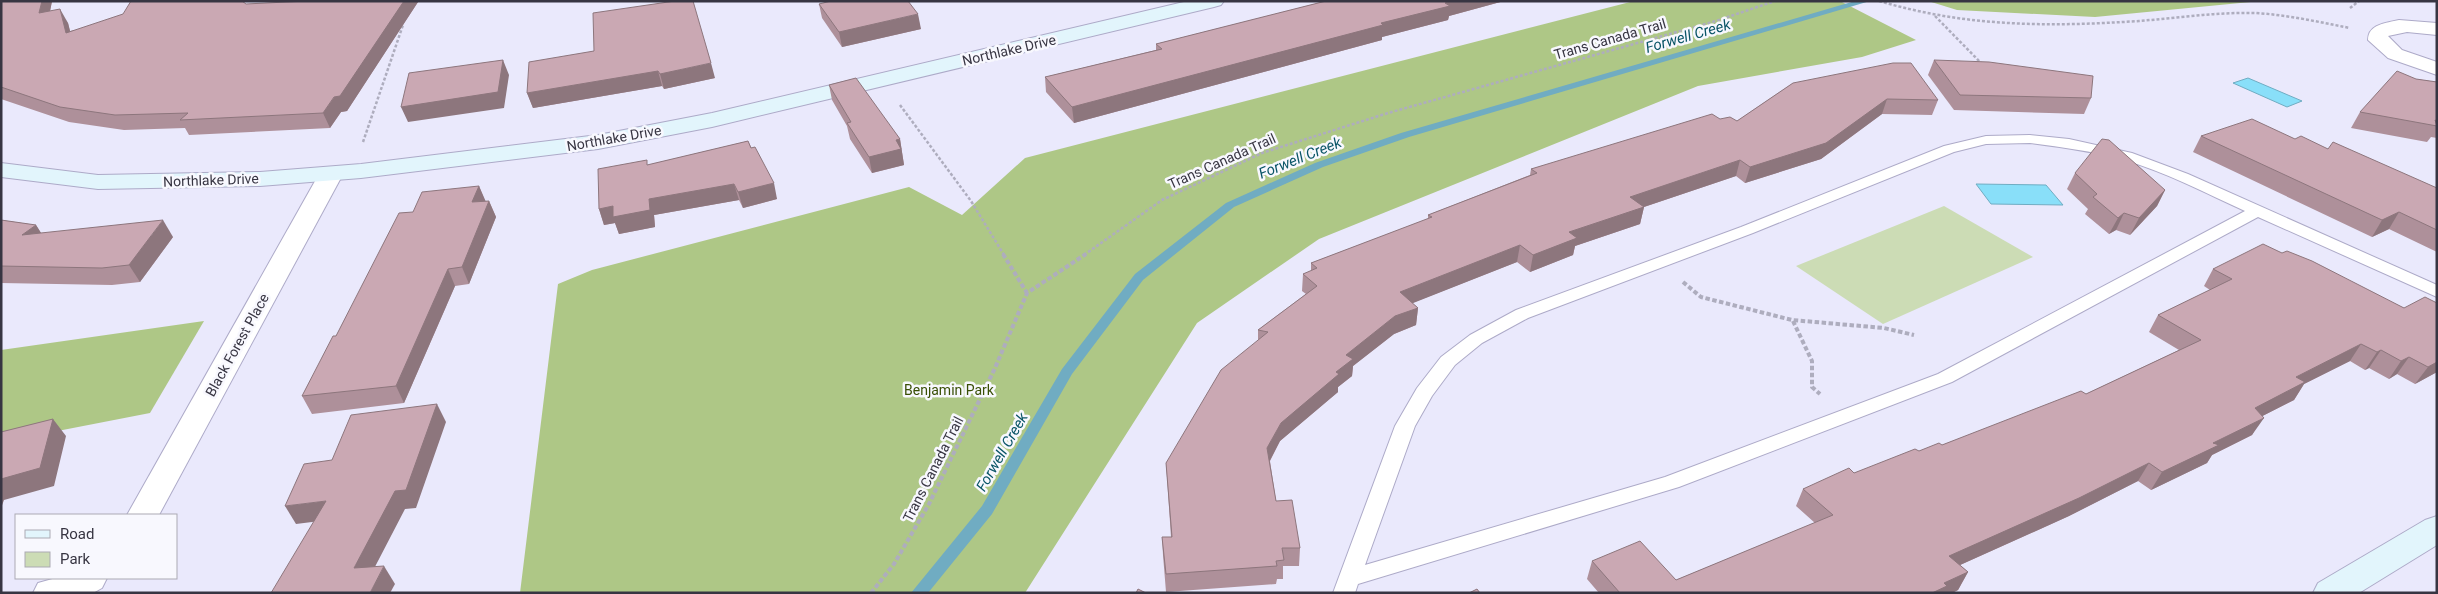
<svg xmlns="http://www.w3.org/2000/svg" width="2438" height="594" font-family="Roboto,sans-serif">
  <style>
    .green { fill: #ccdcb5 }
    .forest { fill: #aec786 }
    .water { fill: #89dff9; stroke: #70acc2 }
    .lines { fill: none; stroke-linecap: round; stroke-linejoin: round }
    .stream { fill: #70acc2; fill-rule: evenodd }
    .lane-casing { stroke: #adaac8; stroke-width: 2 }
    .street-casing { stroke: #adaac8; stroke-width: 2 }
    .secondary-casing { stroke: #adaac8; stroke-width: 2 }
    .path-far1 { stroke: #aeadbe; stroke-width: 2.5; stroke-dasharray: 3 2; stroke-linecap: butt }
    .path { stroke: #aeadbe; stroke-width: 4; stroke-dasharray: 4.5 2.5; stroke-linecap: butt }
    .lane { fill: #fff; fill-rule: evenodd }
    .street { fill: #fff; fill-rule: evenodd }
    .secondary { fill: #e2f5fc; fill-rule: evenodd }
    .wall { fill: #ae909a }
    .shaded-wall { fill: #8d767d }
    .building { fill: #caa8b3; stroke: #8d767d }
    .labels { text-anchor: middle; stroke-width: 5; stroke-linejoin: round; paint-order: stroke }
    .street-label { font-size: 14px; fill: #373542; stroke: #f8f8fe }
    .park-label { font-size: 14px; fill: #394f05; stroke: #f8f8fe }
    .water-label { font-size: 15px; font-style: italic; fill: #0a5567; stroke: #f8f8fe }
  </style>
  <rect width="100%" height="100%" fill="#eae9fc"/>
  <polygon class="green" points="1944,206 2033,257 1883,324 1796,266"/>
  <g class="forest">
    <polygon points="1634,1 1840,1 1916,40 1862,57 1698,86 1319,239 1197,323 1025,593 520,593 558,284 592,270 909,187 962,215 1025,158"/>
    <polygon points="1928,1 2261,1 2095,17 1957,10"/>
    <polygon points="204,321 150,413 1,442 1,350"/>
  </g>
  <g class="water">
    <polygon points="2248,78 2302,101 2287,107 2233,83"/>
    <polygon points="1976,184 2046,185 2063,205 1991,204"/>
  </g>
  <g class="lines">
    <polygon class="stream" points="1855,1 1870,1 1409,137 1323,167 1234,207 1143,280 1072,374 992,514 928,593 911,593 982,506 1062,369 1135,274 1226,203 1315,163 1401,133"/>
    <defs>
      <path id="lane" d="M2030,135L2069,139L2132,153L2188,174L2437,285V297L2258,217L1952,382L1679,487L1358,584L1355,593H1333L1395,426L1417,388L1441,357L1470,335L1516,310L1741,227L1944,146L1986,136ZM2030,143C2061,147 2091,151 2121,159C2164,171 2205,193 2245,211L1938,374L1665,477L1365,565L1415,426L1432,396L1455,365L1482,343L1528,318L1753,233L1954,152L1986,144Z"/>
      <g id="street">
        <path d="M2399,20L2437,23V35L2407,32L2388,36L2402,50L2437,62V75L2388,58L2368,40C2368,24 2386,23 2399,20Z"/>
        <polygon points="331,167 340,169 343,174 159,515 127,515 319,174 322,169"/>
        <polygon points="56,578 107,578 102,588 93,593 33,593 38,583"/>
      </g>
      <g id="secondary">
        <polygon points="1188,1 1224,1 1221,5 1214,7 712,127 598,149 361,178 260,186 98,189 1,177 1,163 98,175 260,172 361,164 598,135 712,113"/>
        <polygon points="2437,516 2437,545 2359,593 2313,593 2318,583 2425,520"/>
      </g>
    </defs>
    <use href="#lane" class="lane-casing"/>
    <use href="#street" class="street-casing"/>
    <use href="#secondary" class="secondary-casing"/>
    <g class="path-far1">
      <path d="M1879,1C1967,27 2048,27 2139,21C2177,18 2217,12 2256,13C2288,15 2319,22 2350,28"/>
      <polyline points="2350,8 2359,1"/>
      <polyline points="1935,16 1983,65"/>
      <polyline points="900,105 971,201 1004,255"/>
      <polyline points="363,142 403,25"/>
      <polyline points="1084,255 1162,200 1262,153 1388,113 1716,21 1775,1"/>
    </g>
    <g class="path">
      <polyline points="1003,254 1027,293"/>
      <polyline points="1683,282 1701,297 1792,320 1884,328 1914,335"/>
      <polyline points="1793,321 1812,361 1812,387 1820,394"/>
      <polyline points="871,593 894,564 929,504 995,368 1027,293 1086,254"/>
    </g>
    <use href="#lane" class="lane"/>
    <use href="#street" class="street"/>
    <use href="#secondary" class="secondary"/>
  </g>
  <g class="wall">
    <polygon points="1,1 52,1 50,11 68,23 70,31 246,4 307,1 418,2 347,111 341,112 330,128 189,135 185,128 124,130 69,122 1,99"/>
    <polygon points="1326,1 1504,1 1449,16 1448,20 1382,37 1382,40 1074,123 1046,92 1045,77 1156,50 1156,44"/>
    <polygon points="819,4 921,29 842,47 822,18"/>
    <polygon points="594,51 715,78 664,89 662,86 533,108 527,93"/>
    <polygon points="1934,60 2091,98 2084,114 1954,110 1928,75"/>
    <polygon points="2416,79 2437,82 2437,138 2431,137 2427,142 2351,128 2360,112"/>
    <polygon points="1793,83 1938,100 1932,115 1882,114 1821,159 1745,183 1736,176 1644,207 1640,224 1575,246 1573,255 1530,272 1517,262 1412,303 1418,308 1416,325 1394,334 1353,366 1352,376 1338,387 1338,392 1280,441 1270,461 1276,501 1300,548 1299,566 1283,566 1283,579 1277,579 1276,584 1166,592 1163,555 1162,537 1171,537 1166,463 1258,341 1258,330 1306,294 1302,291 1303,274 1311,271 1311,263 1428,219 1428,215 1530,175 1531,169 1720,119 1737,121"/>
    <polygon points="829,85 900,139 904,165 872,173 850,139 847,126 832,100"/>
    <polygon points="2201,136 2295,139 2328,149 2437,188 2437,252 2389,229 2372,237 2193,152"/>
    <polygon points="748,141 777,199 743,208 739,200 654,215 655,227 619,234 615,223 604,225 599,209 648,165"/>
    <polygon points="2075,173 2165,190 2157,206 2130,235 2116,230 2109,234 2085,214 2088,209 2067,189"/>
    <polygon points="479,186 485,201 489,201 496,217 469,284 455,286 404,403 312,414 302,396 336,336 413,212"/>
    <polygon points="1,220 36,225 41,233 173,237 140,282 112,285 1,283"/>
    <polygon points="2282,253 2404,308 2437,303 2437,372 2415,384 2397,374 2389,379 2369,368 2365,370 2350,361 2304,384 2294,400 2262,416 2252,435 2212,455 2207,463 2151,490 2138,481 2069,516 1960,565 1968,572 1958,590 1952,593 1599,593 1587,579 1592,561 1676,580 1815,523 1796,506 1803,489 1854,473 1919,451 1942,445 2086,394 2179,350 2149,332 2158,315 2210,290 2204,286 2213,269"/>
  </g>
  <g class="shaded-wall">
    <polygon points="42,1 52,1 47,27 39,13"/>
    <polygon points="404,1 418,2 347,111 341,112 330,128 323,113"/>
    <polygon points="1451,1 1504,1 1449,16 1448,20 1382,37 1382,40 1074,123 1072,107 1381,23"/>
    <polygon points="60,9 68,23 74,47 66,33"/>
    <polygon points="918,14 921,29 842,47 839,32"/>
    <polygon points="503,60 509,75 504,108 408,122 401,107"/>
    <polygon points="711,63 715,78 664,89 660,74"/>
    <polygon points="658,71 662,86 533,108 527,93"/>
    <polygon points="1887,99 1882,114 1821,159 1745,183 1750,167"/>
    <polygon points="900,139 904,165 872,173 869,157 896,140"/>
    <polygon points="1740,160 1736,176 1626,213 1630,197"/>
    <polygon points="774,183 777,199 743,208 738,192"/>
    <polygon points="734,184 739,200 654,215 655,227 619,234 615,223 604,225 599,209 649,199"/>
    <polygon points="479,186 486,202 472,202"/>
    <polygon points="2165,190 2157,206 2130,235 2139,218"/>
    <polygon points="489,201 496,217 469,284 462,267"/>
    <polygon points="1644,207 1640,224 1575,246 1573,255 1530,272 1533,255 1569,232"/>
    <polygon points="2399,212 2389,229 2372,237 2382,220"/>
    <polygon points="2124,213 2116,230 2109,234 2118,218"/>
    <polygon points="163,220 173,237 140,282 129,265"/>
    <polygon points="36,225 46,241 22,235"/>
    <polygon points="1520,245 1517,262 1398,309 1400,292"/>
    <polygon points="448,269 455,286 404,403 396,386"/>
    <polygon points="1418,308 1416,325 1394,334 1353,366 1352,376 1338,387 1338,392 1280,441 1267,466 1267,448 1281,423 1336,372 1346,355 1395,316"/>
    <polygon points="2361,344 2350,361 2304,384 2294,400 2243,426 2255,408 2296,377"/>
    <polygon points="2381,350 2369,368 2365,370 2377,352"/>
    <polygon points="2409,357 2397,374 2389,379 2401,361"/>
    <polygon points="2437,362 2437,372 2415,384 2428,367"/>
    <polygon points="437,404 446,422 416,508 405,509 365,586 354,568"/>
    <polygon points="2264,418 2252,435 2212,455 2207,463 2151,490 2162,472 2213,443"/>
    <polygon points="53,419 66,436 54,486 4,500 1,508 1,479"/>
    <polygon points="2149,463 2138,481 2069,516 1940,574 1949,556"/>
    <polygon points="326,501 336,519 296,524 285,506"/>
    <polygon points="384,566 395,584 390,593 370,593"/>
    <polygon points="1968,572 1958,590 1952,593 1932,593 1944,583"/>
  </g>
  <g class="building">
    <polygon points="1,1 42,1 39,13 60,9 66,33 123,14 131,1 242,1 246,4 307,1 404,1 340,96 334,97 323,113 180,120 188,113 115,115 60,107 1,87"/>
    <polygon points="675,1 693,1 711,63 660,74 658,71 527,93 529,62 594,51 593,13"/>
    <polygon points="831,1 908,1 918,14 839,32 819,4"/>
    <polygon points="1326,1 1451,1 1445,3 1450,6 1381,23 1383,25 1072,107 1045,77 1162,49 1156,44"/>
    <polygon points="503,60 498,92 401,107 409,73"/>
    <polygon points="1934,60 1989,62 2093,76 2091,98 1960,95"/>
    <polygon points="1893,63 1911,63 1938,100 1887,99 1826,143 1750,167 1740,160 1630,197 1644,207 1569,232 1577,238 1533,255 1520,245 1400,292 1418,308 1395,316 1346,355 1353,359 1336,372 1339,374 1281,423 1267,448 1276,501 1292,500 1300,548 1282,548 1284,560 1276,561 1277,566 1166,574 1162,537 1172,537 1166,463 1221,370 1268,332 1258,330 1317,286 1303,274 1317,268 1311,263 1432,217 1428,215 1537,173 1531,169 1712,114 1720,119 1730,117 1737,121 1793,83"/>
    <polygon points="2397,71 2416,79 2437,82 2437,121 2435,120 2437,126 2360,112"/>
    <polygon points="856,78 900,139 896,140 901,149 869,157 847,123 851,122 829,85"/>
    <polygon points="2252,119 2295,139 2301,136 2328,149 2333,142 2437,188 2437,230 2399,212 2382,220 2201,136"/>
    <polygon points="2102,139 2109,140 2165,190 2139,218 2124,213 2118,218 2093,197 2097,194 2075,173"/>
    <polygon points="748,141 751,148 755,147 774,183 738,192 734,184 649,199 650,210 613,217 613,206 599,209 598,169 647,160 647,165"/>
    <polygon points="479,186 472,202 489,201 462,267 448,269 396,386 302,396 333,336 336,336 399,213 413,212 422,192"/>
    <polygon points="1,220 36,225 22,235 163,220 129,265 102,268 1,266"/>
    <polygon points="2263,244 2282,253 2287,251 2312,261 2404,308 2425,297 2437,303 2437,362 2428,367 2409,357 2401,361 2381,350 2377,352 2361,344 2296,377 2305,382 2255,408 2264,418 2213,443 2219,445 2162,472 2149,463 2079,498 1949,556 1968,572 1944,583 1947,586 1932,593 1620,593 1592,561 1640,541 1676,580 1833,515 1803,489 1849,468 1854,473 1915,449 1919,451 1939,443 1942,445 2081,391 2086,394 2201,340 2158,315 2232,279 2213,269"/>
    <polygon points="437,404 406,490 395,491 354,568 384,566 370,593 271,593 326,501 285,506 304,464 332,460 351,415"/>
    <polygon points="53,419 40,468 1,479 1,432"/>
    <polygon points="1138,589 1146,593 1136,593"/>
    <polygon points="1477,589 1480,593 1469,593"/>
  </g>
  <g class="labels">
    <g class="street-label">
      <text transform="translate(1610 39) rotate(-16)" y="5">Trans Canada Trail</text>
      <text transform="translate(1009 50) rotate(-13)" y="5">Northlake Drive</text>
      <text transform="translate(614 138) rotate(-10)" y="5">Northlake Drive</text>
      <text transform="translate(1222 161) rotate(-24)" y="5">Trans Canada Trail</text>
      <text transform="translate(211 180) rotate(-2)" y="5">Northlake Drive</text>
      <text transform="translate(237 345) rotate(-61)" y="5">Black Forest Place</text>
      <text transform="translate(933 469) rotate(-63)" y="5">Trans Canada Trail</text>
    </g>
    <g class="park-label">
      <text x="949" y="395">Benjamin Park</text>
    </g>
    <g class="water-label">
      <text transform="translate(1688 36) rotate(-16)" y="5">Forwell Creek</text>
      <text transform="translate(1300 158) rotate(-22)" y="5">Forwell Creek</text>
      <text transform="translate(1002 452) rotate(-60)" y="5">Forwell Creek</text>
    </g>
  </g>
  <rect width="2438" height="594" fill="none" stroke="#373542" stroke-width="5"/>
  <rect x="15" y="514" width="162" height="65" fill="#f8f8fe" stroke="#abaab3"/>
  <rect x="25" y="530" width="25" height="8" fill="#e2f5fc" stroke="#abaab3"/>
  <text x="60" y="539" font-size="15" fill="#373542">Road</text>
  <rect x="25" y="552" width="25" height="15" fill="#ccdcb5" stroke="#abaab3"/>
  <text x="60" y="564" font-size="15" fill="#373542">Park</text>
</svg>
